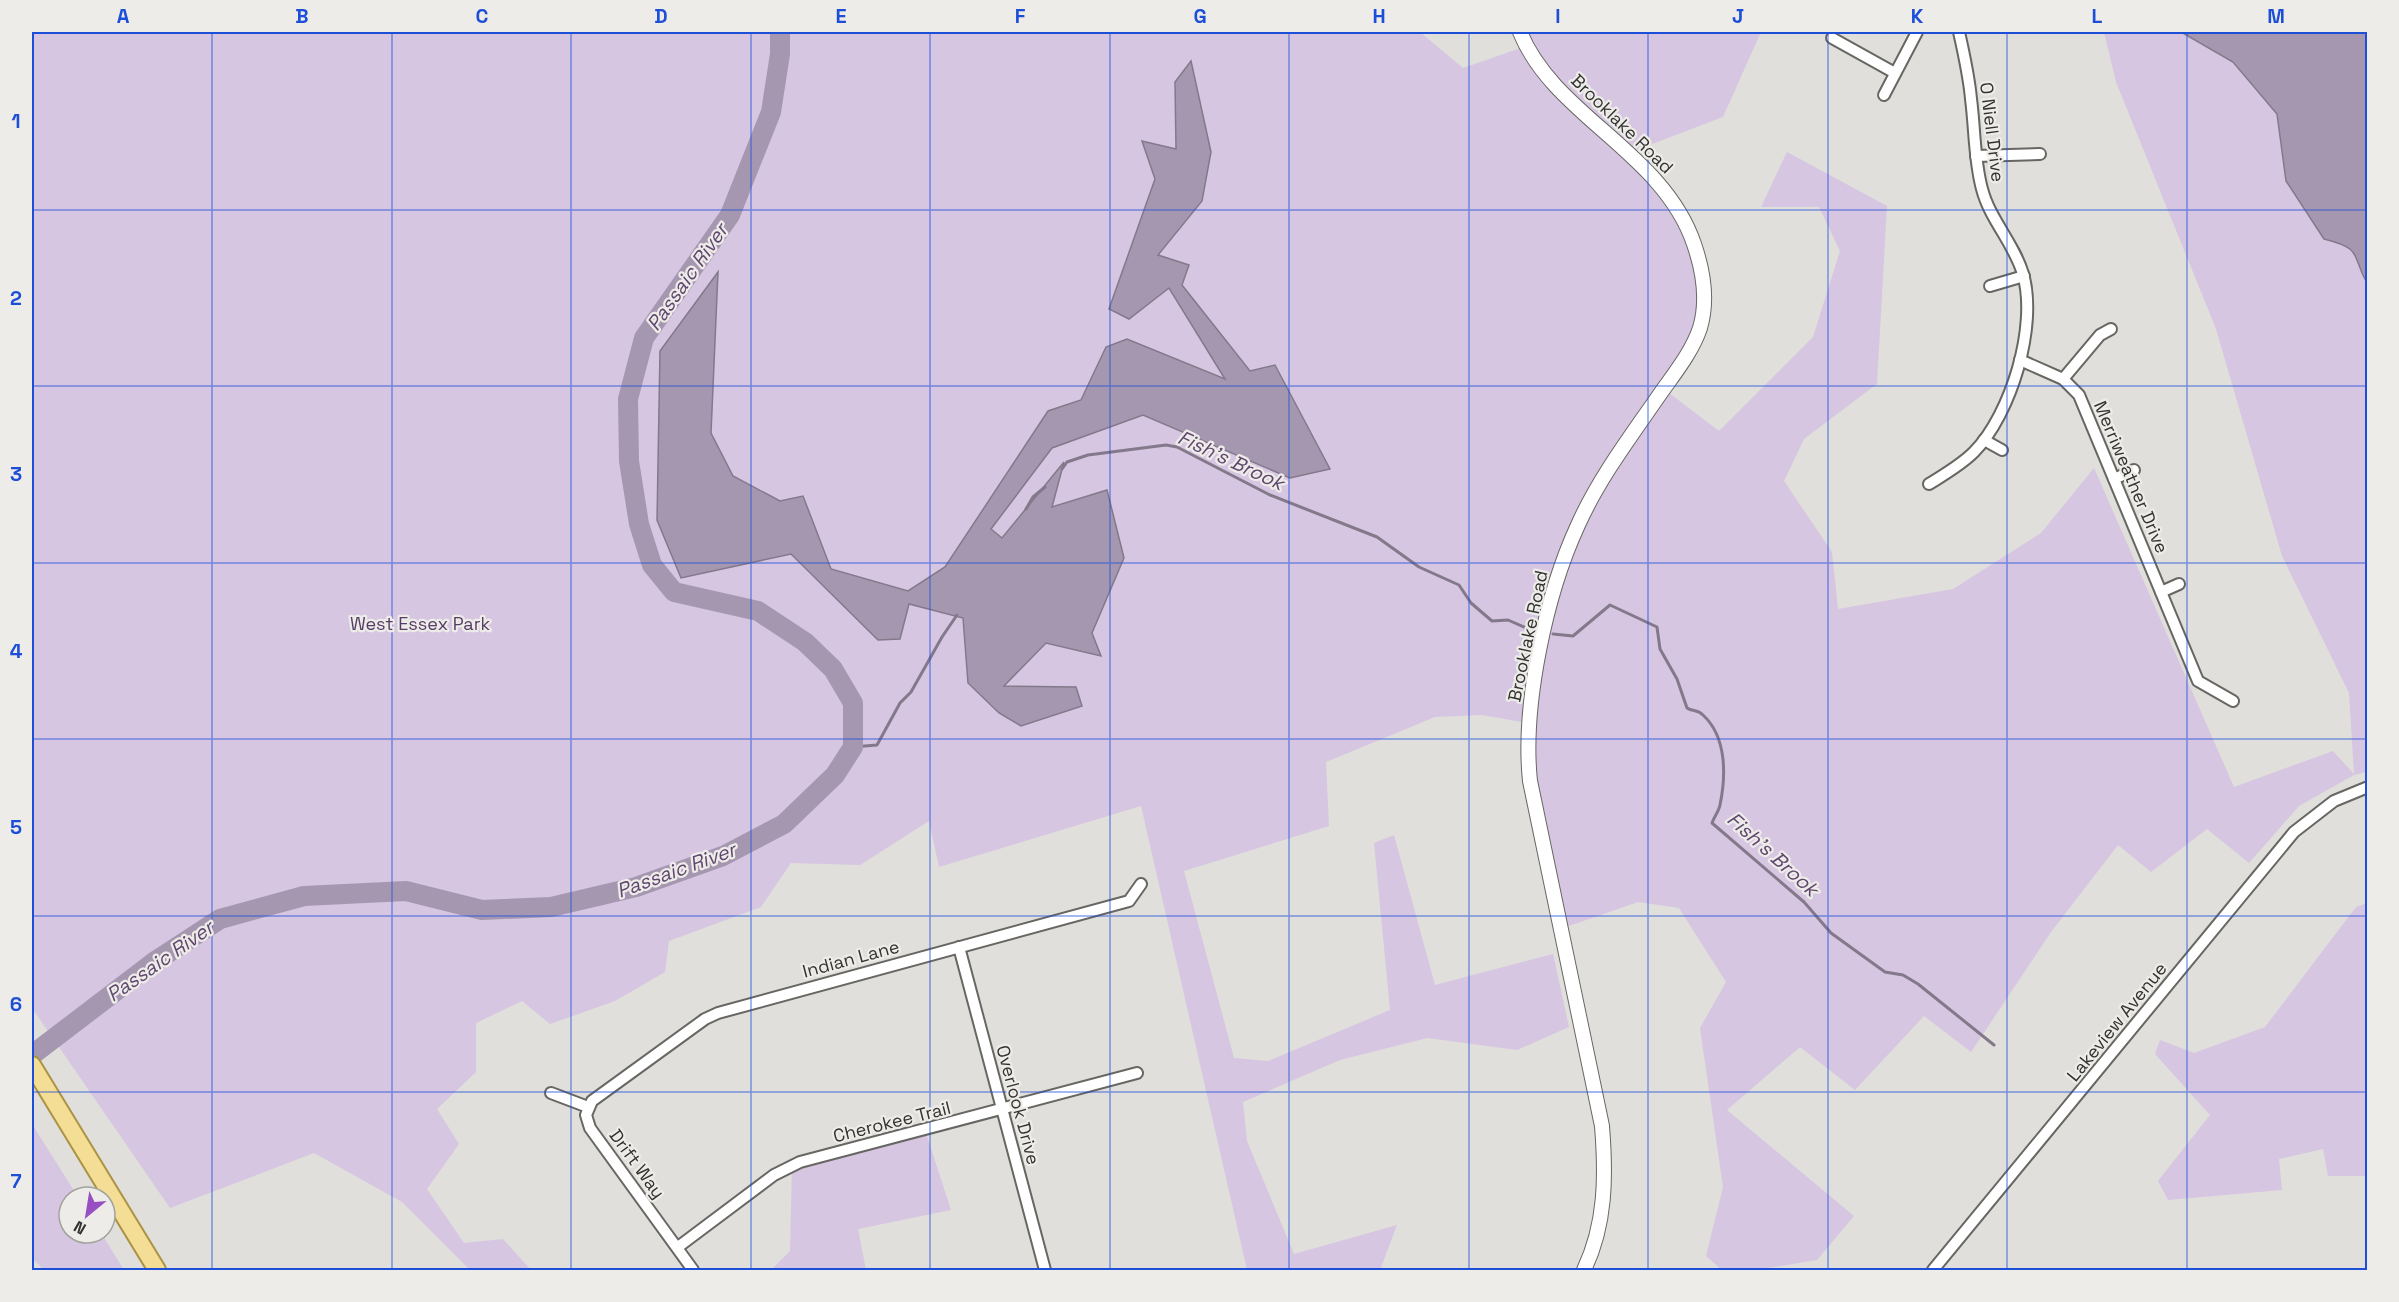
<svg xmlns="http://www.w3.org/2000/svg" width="2399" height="1302" font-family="'Space Grotesk',sans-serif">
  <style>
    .green { fill: #d6c6e2; fill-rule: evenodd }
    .water { fill: #a697b1; stroke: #83798a; stroke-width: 1.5 }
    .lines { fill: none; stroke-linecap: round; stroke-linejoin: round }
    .stream { stroke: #83798a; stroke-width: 3 }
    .river { stroke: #a697b1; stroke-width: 20 }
    .minor-casing { stroke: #676662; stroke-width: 14 }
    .tertiary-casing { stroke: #676662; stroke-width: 16 }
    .primary-casing { stroke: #ac9343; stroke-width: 20 }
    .minor { stroke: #fff; stroke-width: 10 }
    .tertiary { stroke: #fff; stroke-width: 14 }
    .primary { stroke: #f4dd94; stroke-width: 16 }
    .grid { fill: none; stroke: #1d4ed8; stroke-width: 1.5; stroke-opacity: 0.55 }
    .labels { text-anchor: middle; stroke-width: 4.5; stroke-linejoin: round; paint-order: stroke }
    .street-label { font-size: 18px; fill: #323230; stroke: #edece8 }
    .park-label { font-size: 18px; fill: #563d66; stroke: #edece8 }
    .water-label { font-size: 20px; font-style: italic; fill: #604770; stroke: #edece8 }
    .neatline { fill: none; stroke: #1d4ed8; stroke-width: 2 }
    .grid-label { font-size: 20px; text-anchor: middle; font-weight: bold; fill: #1d4ed8 }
  </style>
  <rect width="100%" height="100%" fill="#e0dfdb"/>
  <g class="green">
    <path d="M32,32H1420L1463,68L1527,46L1523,32H1761L1723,117L1631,152L1683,220L1702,286L1699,325L1660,386L1719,431L1813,337L1840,251L1819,207H1761L1787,152L1887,206L1877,384L1804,439L1784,481L1832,552L1838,609L1953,589L2041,533L2094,468L2234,787L2333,751L2354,774L2349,693L2282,556L2216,329L2116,82L2104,32H2181L2233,62L2277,114L2286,181L2324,239C2364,249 2351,255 2367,283V772L2354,775L2299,806L2249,863L2207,829L2151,872L2118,845L2051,932L1971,1052L1924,1016L1855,1090L1800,1047L1727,1110L1854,1216L1817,1260L1756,1270H1722L1706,1256L1723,1187L1700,1028L1726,982L1679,908L1638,902L1563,928L1530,782L1527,723L1482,715L1435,717L1326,762L1329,826L1184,871L1234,1058L1268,1061L1390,1010L1374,843L1394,835L1435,985L1553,954L1569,1027L1517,1050L1427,1038L1340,1060L1243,1102L1247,1141L1294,1254L1397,1225L1380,1270H1247L1141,806L939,867L929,821L860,865L791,863L761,907L669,941L665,972L615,1001L550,1024L522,1001L476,1023V1072L437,1109L459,1144L427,1189L464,1243L503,1239L531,1270H470L402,1202L314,1153L170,1208L32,1008ZM1175,83L1202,201L1158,255L1250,371L1275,365L1330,469L1290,478L1143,415L1052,447L991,529L1002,538L1063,464L1052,507L1124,558L1092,633L1046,643L1003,686L1076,687L999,713L968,683L963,618L909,604L878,640L792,554L688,576L718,274L711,433L733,476L780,501L803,496L831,569L909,591L945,567L1048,411L1081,400L1106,347L1127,339L1226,379L1169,288L1129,319L1109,308L1155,179L1142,142L1176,149Z"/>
    <polygon points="2367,903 2367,1176 2328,1176 2323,1149 2279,1159 2282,1190 2168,1200 2158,1181 2210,1115 2155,1054 2160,1040 2194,1053 2265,1027 2356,907"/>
    <polygon points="32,1124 78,1197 69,1197 69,1233 101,1233 124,1270 44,1270 32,1258"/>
    <polygon points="925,1130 951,1210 858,1229 866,1270 771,1270 790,1251 792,1165"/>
  </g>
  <g class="water">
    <path d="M2181,32H2367V283C2351,255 2364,249 2324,239L2286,181L2277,114L2233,62Z"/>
    <polygon points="1191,61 1211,152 1202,201 1158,255 1189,265 1182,285 1250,371 1275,365 1330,469 1290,478 1143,415 1052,448 991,529 1002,538 1064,462 1052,507 1107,490 1124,558 1092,633 1101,656 1046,643 1004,686 1076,687 1082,706 1021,726 999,713 968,683 963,618 909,604 900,639 878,640 791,554 681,578 657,520 660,351 718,272 711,433 733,476 780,501 803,496 831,569 908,591 945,567 1048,411 1081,400 1106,347 1127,339 1225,379 1169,288 1129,319 1109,309 1155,179 1142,141 1176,149 1175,82"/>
  </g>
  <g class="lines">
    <g class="stream">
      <polyline points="1062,469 1067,462 1088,455 1166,445 1177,447 1270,495 1377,537 1419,567 1459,585 1471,603 1492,621 1508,620 1533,631"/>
      <polyline points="1026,509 1033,497 1045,487"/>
      <path d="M1553,634L1573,636L1610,605L1657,627L1660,649L1677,679L1687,708C1693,712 1697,709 1703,715C1727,737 1726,776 1720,805C1719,811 1714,817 1712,823L1804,902L1831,933L1885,972L1903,975L1918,984L1994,1045"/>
      <polyline points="853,747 877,745 900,703 911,692 942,637 957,615"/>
    </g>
    <polyline class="river" points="32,1055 154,962 220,919 304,896 406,891 482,910 551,907 636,887 723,856 784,824 835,775 853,747 853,703 833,669 805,642 758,611 674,592 652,565 639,524 629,461 628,399 644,338 730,215 771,112 780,54 780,32"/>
    <defs>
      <g id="minor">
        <polyline points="1832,38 1895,73"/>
        <polyline points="1884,95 1917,32"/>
        <polyline points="1976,156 2040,154"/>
        <polyline points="1990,286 2024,276"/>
        <polyline points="2020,360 2063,379 2079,395 2198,681 2233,701"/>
        <polyline points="2063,379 2100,335 2111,329"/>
        <polyline points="1984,440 2002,450"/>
        <polyline points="2114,479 2134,470"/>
        <path d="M1929,484C1945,474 1961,465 1974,452C2011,414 2038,326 2023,274C2014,243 1990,220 1982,189C1974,160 1975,129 1971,99C1969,76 1964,54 1959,32"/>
        <polyline points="2161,592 2179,584"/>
        <polyline points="959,947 1045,1270"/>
        <polyline points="551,1093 588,1107"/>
        <polyline points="678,1247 774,1175 800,1162 1137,1073"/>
        <polyline points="693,1270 590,1128 586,1115 592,1101 705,1019 718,1013 1129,901 1141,884"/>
        <polyline points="1933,1270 2294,832 2334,801 2368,787"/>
      </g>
      <path id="tertiary" d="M1520,32C1554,116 1663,152 1694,244C1703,270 1708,301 1700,328C1692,352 1674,374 1660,394C1631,436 1599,478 1578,525C1546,594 1522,705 1530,781L1602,1126C1606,1176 1606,1224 1584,1270"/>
      <polyline id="primary" points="32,1065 157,1270"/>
    </defs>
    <use href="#minor" class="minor-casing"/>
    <use href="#tertiary" class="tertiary-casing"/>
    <use href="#primary" class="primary-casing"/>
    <use href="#minor" class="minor"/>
    <use href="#tertiary" class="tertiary"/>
    <use href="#primary" class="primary"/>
  </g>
  <path class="grid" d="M212,32V1270M392,32V1270M571,32V1270M751,32V1270M930,32V1270M1110,32V1270M1289,32V1270M1469,32V1270M1648,32V1270M1828,32V1270M2007,32V1270M2187,32V1270M32,210H2368M32,386H2368M32,563H2368M32,739H2368M32,916H2368M32,1092H2368"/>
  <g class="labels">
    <g class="street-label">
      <text transform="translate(1622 124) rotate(44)" y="6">Brooklake Road</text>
      <text transform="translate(1992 132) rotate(83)" y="6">O Niell Drive</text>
      <text transform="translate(2131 477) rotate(67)" y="6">Merriweather Drive</text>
      <text transform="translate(1528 636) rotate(-78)" y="6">Brooklake Road</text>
      <text transform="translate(851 959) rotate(-15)" y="6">Indian Lane</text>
      <text transform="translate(2117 1022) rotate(-51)" y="6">Lakeview Avenue</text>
      <text transform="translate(1018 1105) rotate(75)" y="6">Overlook Drive</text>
      <text transform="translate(892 1122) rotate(-14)" y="6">Cherokee Trail</text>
      <text transform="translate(637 1164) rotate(54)" y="6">Drift Way</text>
    </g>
    <g class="park-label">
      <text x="420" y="630">West Essex Park</text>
    </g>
    <g class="water-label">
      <text transform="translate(687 277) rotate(-55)" y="7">Passaic River</text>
      <text transform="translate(1231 460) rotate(25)" y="7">Fish's Brook</text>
      <text transform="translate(1773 854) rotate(42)" y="7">Fish's Brook</text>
      <text transform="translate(676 870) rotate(-20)" y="7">Passaic River</text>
      <text transform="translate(160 961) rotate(-35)" y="7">Passaic River</text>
    </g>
  </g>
  <rect width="2399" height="1302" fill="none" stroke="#edece8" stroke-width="66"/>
  <g transform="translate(87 1215) rotate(210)"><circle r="28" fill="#edece8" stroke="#a2a29e" stroke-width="1.5"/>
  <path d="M0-4.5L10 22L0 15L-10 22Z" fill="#984fc2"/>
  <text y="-9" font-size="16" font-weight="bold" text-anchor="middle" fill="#323230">N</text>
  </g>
  <rect x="33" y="33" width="2333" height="1236" class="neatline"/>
  <g class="grid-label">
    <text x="123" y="23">A</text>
    <text x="302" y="23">B</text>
    <text x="482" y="23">C</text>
    <text x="661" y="23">D</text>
    <text x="841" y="23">E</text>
    <text x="1020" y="23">F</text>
    <text x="1200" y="23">G</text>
    <text x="1379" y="23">H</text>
    <text x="1558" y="23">I</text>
    <text x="1738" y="23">J</text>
    <text x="1917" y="23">K</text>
    <text x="2097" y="23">L</text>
    <text x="2276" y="23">M</text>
    <text x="16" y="128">1</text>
    <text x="16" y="305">2</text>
    <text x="16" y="481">3</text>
    <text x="16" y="658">4</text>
    <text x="16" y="834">5</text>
    <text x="16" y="1011">6</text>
    <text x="16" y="1188">7</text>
  </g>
</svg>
